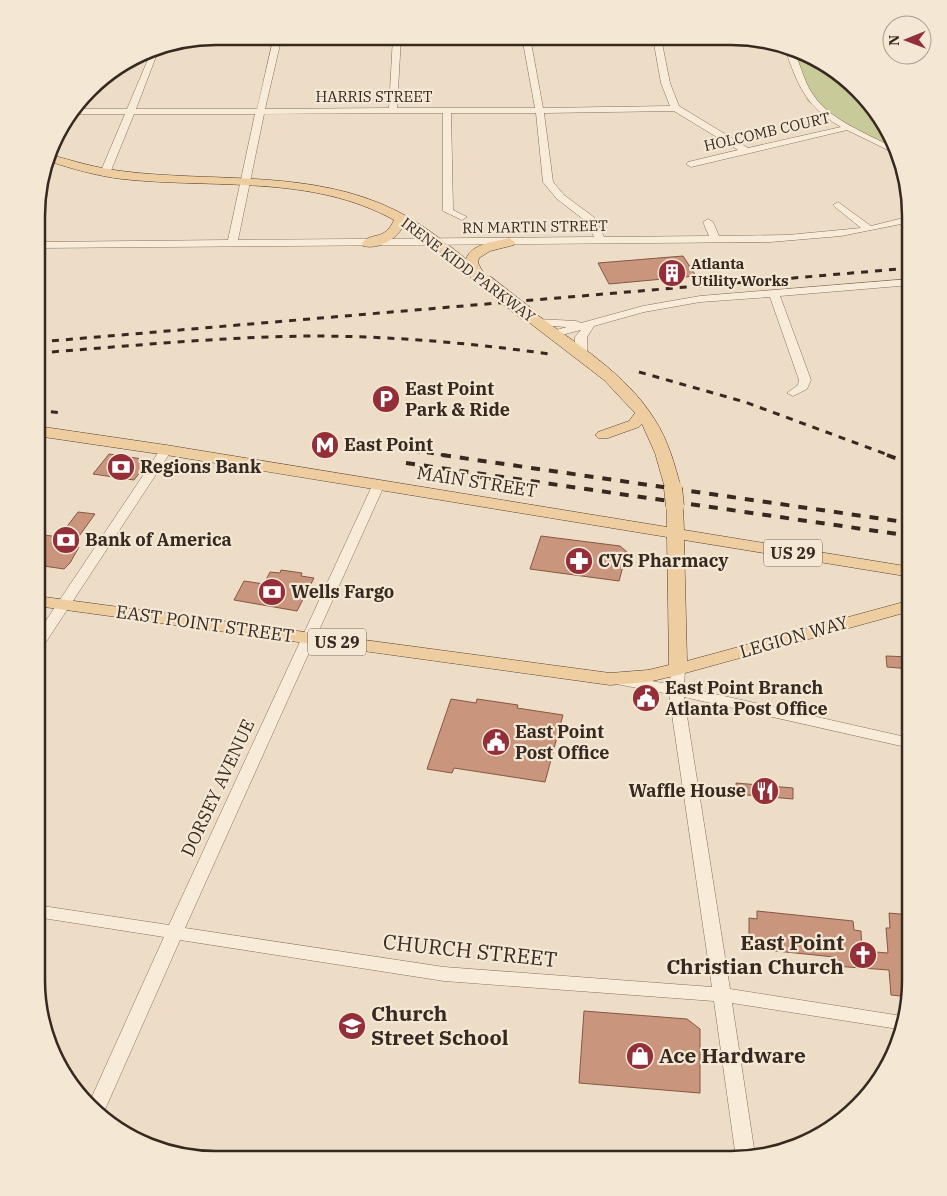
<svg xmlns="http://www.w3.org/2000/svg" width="947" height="1196" font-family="'IBM Plex Serif',serif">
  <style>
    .green { fill: #c9ca9a }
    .building { fill: #c9967d; stroke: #855743 }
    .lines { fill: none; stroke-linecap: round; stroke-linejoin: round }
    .minor-casing { stroke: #876f5c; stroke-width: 1 }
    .major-casing { stroke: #553e30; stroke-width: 1 }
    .minor { fill: #f8ecd9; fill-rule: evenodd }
    .major { fill: #eecea0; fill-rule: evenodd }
    .rail-far1 { stroke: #382920; stroke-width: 3; stroke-dasharray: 7 7; stroke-linecap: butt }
    .rail { stroke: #382920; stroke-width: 4; stroke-dasharray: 9 9; stroke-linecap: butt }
    .major-bridge-far1-casing { stroke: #553e30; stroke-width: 15; stroke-linecap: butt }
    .major-bridge-casing { stroke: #553e30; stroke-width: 19; stroke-linecap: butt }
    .major-bridge-far1 { stroke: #eecea0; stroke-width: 14 }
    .major-bridge { stroke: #eecea0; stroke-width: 18 }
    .labels { text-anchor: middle; stroke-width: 4.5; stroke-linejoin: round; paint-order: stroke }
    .far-street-label { font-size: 15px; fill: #382920; stroke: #f4e8d5 }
    .far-poi-label { font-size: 15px; font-weight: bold; fill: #382920; stroke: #f4e8d5; text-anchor: start }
    .shield { fill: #f4e8d5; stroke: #706256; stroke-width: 1 }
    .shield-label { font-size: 16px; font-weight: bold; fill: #382920 }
    .poi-label { font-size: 18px; font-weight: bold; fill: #382920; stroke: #f4e8d5; text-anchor: start }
    .street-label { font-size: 18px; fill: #382920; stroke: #f4e8d5 }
    .near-poi-label { font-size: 21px; font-weight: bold; fill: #382920; stroke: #f4e8d5; text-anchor: start }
    .near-street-label { font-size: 21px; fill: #382920; stroke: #f4e8d5 }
    .rim { fill: none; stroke: #382920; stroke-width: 2.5 }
  </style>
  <rect width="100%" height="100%" fill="#edddc6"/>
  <polygon class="green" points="790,51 831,67 887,127 893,151 858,135 807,101"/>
  <g class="building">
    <polygon points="683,256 696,276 609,284 598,263"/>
    <polygon points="109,454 149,460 134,480 93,474"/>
    <polygon points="78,512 95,514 72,546 79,547 70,563 64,569 37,565 37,534 59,537"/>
    <polygon points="541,536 620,546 627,552 619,581 530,569"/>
    <polygon points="281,570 302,573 301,576 314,578 297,611 234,600 244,581 264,584 270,572 280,573"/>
    <polygon points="886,656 911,657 911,669 887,667"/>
    <polygon points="451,699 476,703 477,699 518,705 517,708 563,715 545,782 454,768 452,773 427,769"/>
    <polygon points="736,783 793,788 793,799 736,794"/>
    <polygon points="757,911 853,921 854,930 861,931 862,951 888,953 886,928 890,928 889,913 910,915 910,992 909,997 891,995 889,970 834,966 834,957 757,949 757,941 749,940 749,918 757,919"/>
    <polygon points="584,1011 687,1019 700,1029 700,1093 579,1083"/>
  </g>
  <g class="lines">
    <defs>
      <g id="minor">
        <path d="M274,36H282L265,109L389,108L393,37H401L397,108H535L522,37H530L543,108L670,106L661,83L653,38H661L670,83L679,106L748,148L841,127C817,113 804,98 794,73C791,65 787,57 787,50L795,53C801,67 805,84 814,96C830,120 868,134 892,147L894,153L847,130L691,167L686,164L688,162L738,150L674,111L544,113L553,182L564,195L595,218L604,237L709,236L703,222L708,219L713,222L719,236L788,235L861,228L835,207L833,205L838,202L871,226L911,216V222L841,236L770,242L38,248V242L228,240L255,114H134L110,173L105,176L100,173L125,114H71L74,109H127L152,50L160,46L136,109H257ZM392,113H443V211L462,220L467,217L453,210L451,113H536L543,182L557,199L587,222L594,237L238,240L264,114Z"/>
        <polygon points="911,279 911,285 780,296 811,380 807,389 793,396 787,393 798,385 799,380 770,297 700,302 644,312 594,326 587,337 587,356 581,359 575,356 575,337 581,330 553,337 547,334 549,332 567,327 537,325 532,322 537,319 576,321 581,323 643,306 700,296"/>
        <polygon points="166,446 172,450 42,648 37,649 37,634 160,450"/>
        <polygon points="378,482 384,486 185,928 444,967 712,987 669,694 611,683 609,680 611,677 616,675 669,684 673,666 683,666 685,669 684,687 910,738 910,748 684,697 730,989 902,1016 898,1029 732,1003 755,1155 742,1159 736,1158 714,1001 444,981 180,940 103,1114 90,1101 164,937 36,917 36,905 169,925 372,486"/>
      </g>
      <g id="major">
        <path d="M51,155C74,161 96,168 121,171C213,183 311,168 397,211C422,224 444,241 466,259C472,243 495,242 509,238L515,242L514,245L490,251L479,258L478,263L484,274L493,282L486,286L475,281L430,243L404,225C397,239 379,250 363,246L362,243C372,231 384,242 394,220C311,174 213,189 122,179C97,176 73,169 48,161Z"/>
        <path d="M527,310L532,311C575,343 626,373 655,420C668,440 675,465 681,488L679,491H667L665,488L655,453L642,424L639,427L608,438H598L595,435L598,432L629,421L635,413L604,380L522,317L520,314Z"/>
        <polygon points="37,426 166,445 667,527 667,506 669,503 681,503 683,506 684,530 911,567 911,577 684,540 687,661 911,600 911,611 678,675 648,682 610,685 37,606 37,596 610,673 648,670 669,665 667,537 166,455 37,436"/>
      </g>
    </defs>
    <use href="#minor" class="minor-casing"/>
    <use href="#major" class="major-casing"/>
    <use href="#minor" class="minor"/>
    <use href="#major" class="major"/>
    <g class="rail-far1">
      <polyline points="38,342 911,268"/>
      <path d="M38,353C129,346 220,337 311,336C391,336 471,343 550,354"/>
      <polyline points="639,372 745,402 891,456"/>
      <polyline points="37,410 61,413"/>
      <polyline points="413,451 451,456"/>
    </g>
    <g class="rail">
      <polyline points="442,455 911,523"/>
      <polyline points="887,455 911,464"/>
      <polyline points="406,463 911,536"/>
    </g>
    <defs>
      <polyline id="major-bridge-far1" points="486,282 527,314"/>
      <polyline id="major-bridge" points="673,488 675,506"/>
    </defs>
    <use href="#major-bridge-far1" class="major-bridge-far1-casing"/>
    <use href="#major-bridge" class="major-bridge-casing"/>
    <use href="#major-bridge-far1" class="major-bridge-far1"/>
    <use href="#major-bridge" class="major-bridge"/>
  </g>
  <defs>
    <symbol id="building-disc" viewBox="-11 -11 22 22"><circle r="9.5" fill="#942f39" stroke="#f4e8d5"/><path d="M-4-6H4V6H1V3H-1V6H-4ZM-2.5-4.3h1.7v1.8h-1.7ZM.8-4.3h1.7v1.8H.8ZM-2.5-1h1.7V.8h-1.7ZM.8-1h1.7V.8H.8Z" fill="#fff"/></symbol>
    <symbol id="parking-disc" viewBox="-11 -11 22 22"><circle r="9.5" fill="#942f39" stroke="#f4e8d5"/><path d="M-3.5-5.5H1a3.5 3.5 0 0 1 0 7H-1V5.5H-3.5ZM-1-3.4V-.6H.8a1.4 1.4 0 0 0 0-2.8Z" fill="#fff"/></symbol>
    <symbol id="metro-disc" viewBox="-11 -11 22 22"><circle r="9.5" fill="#942f39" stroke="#f4e8d5"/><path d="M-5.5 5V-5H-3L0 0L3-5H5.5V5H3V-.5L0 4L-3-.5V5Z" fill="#fff"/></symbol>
    <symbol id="bank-disc" viewBox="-11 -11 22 22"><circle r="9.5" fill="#942f39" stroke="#f4e8d5"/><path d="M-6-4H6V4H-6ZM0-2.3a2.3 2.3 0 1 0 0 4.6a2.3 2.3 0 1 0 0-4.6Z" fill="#fff"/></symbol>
    <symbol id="pharmacy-disc" viewBox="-11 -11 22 22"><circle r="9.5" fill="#942f39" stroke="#f4e8d5"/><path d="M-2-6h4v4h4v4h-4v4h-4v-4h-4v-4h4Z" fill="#fff"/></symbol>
    <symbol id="civic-disc" viewBox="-11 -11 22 22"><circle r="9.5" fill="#942f39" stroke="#f4e8d5"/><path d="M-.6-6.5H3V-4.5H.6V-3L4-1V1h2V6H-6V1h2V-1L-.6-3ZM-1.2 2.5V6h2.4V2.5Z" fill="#fff"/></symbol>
    <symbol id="restaurant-disc" viewBox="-11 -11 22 22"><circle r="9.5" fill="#942f39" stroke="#f4e8d5"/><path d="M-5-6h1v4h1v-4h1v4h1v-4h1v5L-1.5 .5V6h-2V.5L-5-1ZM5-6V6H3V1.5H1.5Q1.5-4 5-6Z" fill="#fff"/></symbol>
    <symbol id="church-disc" viewBox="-11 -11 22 22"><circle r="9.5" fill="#942f39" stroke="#f4e8d5"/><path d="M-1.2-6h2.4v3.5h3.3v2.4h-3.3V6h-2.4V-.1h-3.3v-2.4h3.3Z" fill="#fff"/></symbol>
    <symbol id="school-disc" viewBox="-11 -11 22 22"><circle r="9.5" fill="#942f39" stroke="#f4e8d5"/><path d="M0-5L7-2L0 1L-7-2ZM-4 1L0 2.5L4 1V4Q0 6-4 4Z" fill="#fff"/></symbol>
    <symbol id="shop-disc" viewBox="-11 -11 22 22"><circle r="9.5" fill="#942f39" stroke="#f4e8d5"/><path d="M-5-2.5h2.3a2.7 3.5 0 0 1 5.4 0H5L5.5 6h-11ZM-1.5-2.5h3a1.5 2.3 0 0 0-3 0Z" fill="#fff"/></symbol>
  </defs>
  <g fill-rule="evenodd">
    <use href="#building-disc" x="656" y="257" width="32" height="32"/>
    <use href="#parking-disc" x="370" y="383" width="32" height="32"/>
    <use href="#metro-disc" x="309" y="429" width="32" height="32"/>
    <use href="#bank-disc" x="105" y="451" width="32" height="32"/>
    <use href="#bank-disc" x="50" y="524" width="32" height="32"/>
    <use href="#pharmacy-disc" x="563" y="545" width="32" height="32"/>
    <use href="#bank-disc" x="256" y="576" width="32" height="32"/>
    <use href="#civic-disc" x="630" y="682" width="32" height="32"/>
    <use href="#civic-disc" x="480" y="726" width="32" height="32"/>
    <use href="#restaurant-disc" x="749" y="775" width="32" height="32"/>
    <use href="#church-disc" x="847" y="939" width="32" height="32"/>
    <use href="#school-disc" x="336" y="1010" width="32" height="32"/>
    <use href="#shop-disc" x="624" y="1040" width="32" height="32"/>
  </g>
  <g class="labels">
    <g class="far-street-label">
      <text x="374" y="102">HARRIS STREET</text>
      <text transform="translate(767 132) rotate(-13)" y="5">HOLCOMB COURT</text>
      <text transform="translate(535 227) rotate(-1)" y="5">RN MARTIN STREET</text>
      <text transform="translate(468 270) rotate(37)" y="5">IRENE KIDD PARKWAY</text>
    </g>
    <g class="far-poi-label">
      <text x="691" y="269">Atlanta<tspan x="691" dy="17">Utility Works</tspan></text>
    </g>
    <g class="shield">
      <rect x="764" y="539.5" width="58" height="27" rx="4"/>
      <rect x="308" y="628.5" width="58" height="27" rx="4"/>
    </g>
    <g class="shield-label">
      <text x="793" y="559">US 29</text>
      <text x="337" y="648">US 29</text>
    </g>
    <g class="poi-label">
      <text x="405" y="395">East Point<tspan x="405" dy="21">Park &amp; Ride</tspan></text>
      <text x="344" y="451">East Point</text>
      <text x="140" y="473">Regions Bank</text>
      <text x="85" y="546">Bank of America</text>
      <text x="598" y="567">CVS Pharmacy</text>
      <text x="291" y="598">Wells Fargo</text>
      <text x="665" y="694">East Point Branch<tspan x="665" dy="21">Atlanta Post Office</tspan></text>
      <text x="515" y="738">East Point<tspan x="515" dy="21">Post Office</tspan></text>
      <text x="746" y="797" text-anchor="end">Waffle House</text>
    </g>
    <g class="street-label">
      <text transform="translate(477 482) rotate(9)" y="6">MAIN STREET</text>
      <text transform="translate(205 624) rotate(8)" y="6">EAST POINT STREET</text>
      <text transform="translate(794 637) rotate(-16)" y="6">LEGION WAY</text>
      <text transform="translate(218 788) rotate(-65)" y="6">DORSEY AVENUE</text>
    </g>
    <g class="near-poi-label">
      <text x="844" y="950" text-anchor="end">East Point<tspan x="844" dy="24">Christian Church</tspan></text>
      <text x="371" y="1021">Church<tspan x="371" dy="24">Street School</tspan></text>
      <text x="659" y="1063">Ace Hardware</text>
    </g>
    <g class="near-street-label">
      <text transform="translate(470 951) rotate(6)" y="7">CHURCH STREET</text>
    </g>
  </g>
  <path d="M0 0H947V1196H0ZM216 45H731A171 171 0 0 1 902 216V980A171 171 0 0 1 731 1151H216A171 171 0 0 1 45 980V216A171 171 0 0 1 216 45Z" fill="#f4e8d5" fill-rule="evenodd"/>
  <path class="rim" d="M216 45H731A171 171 0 0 1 902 216V980A171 171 0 0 1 731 1151H216A171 171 0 0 1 45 980V216A171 171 0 0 1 216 45Z"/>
  <g transform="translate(907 40) rotate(269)"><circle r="24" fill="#f4e8d5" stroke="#a99c8d"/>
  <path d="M0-4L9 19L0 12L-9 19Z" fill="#942f39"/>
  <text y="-8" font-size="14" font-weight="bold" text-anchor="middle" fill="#382920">N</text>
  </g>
</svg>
